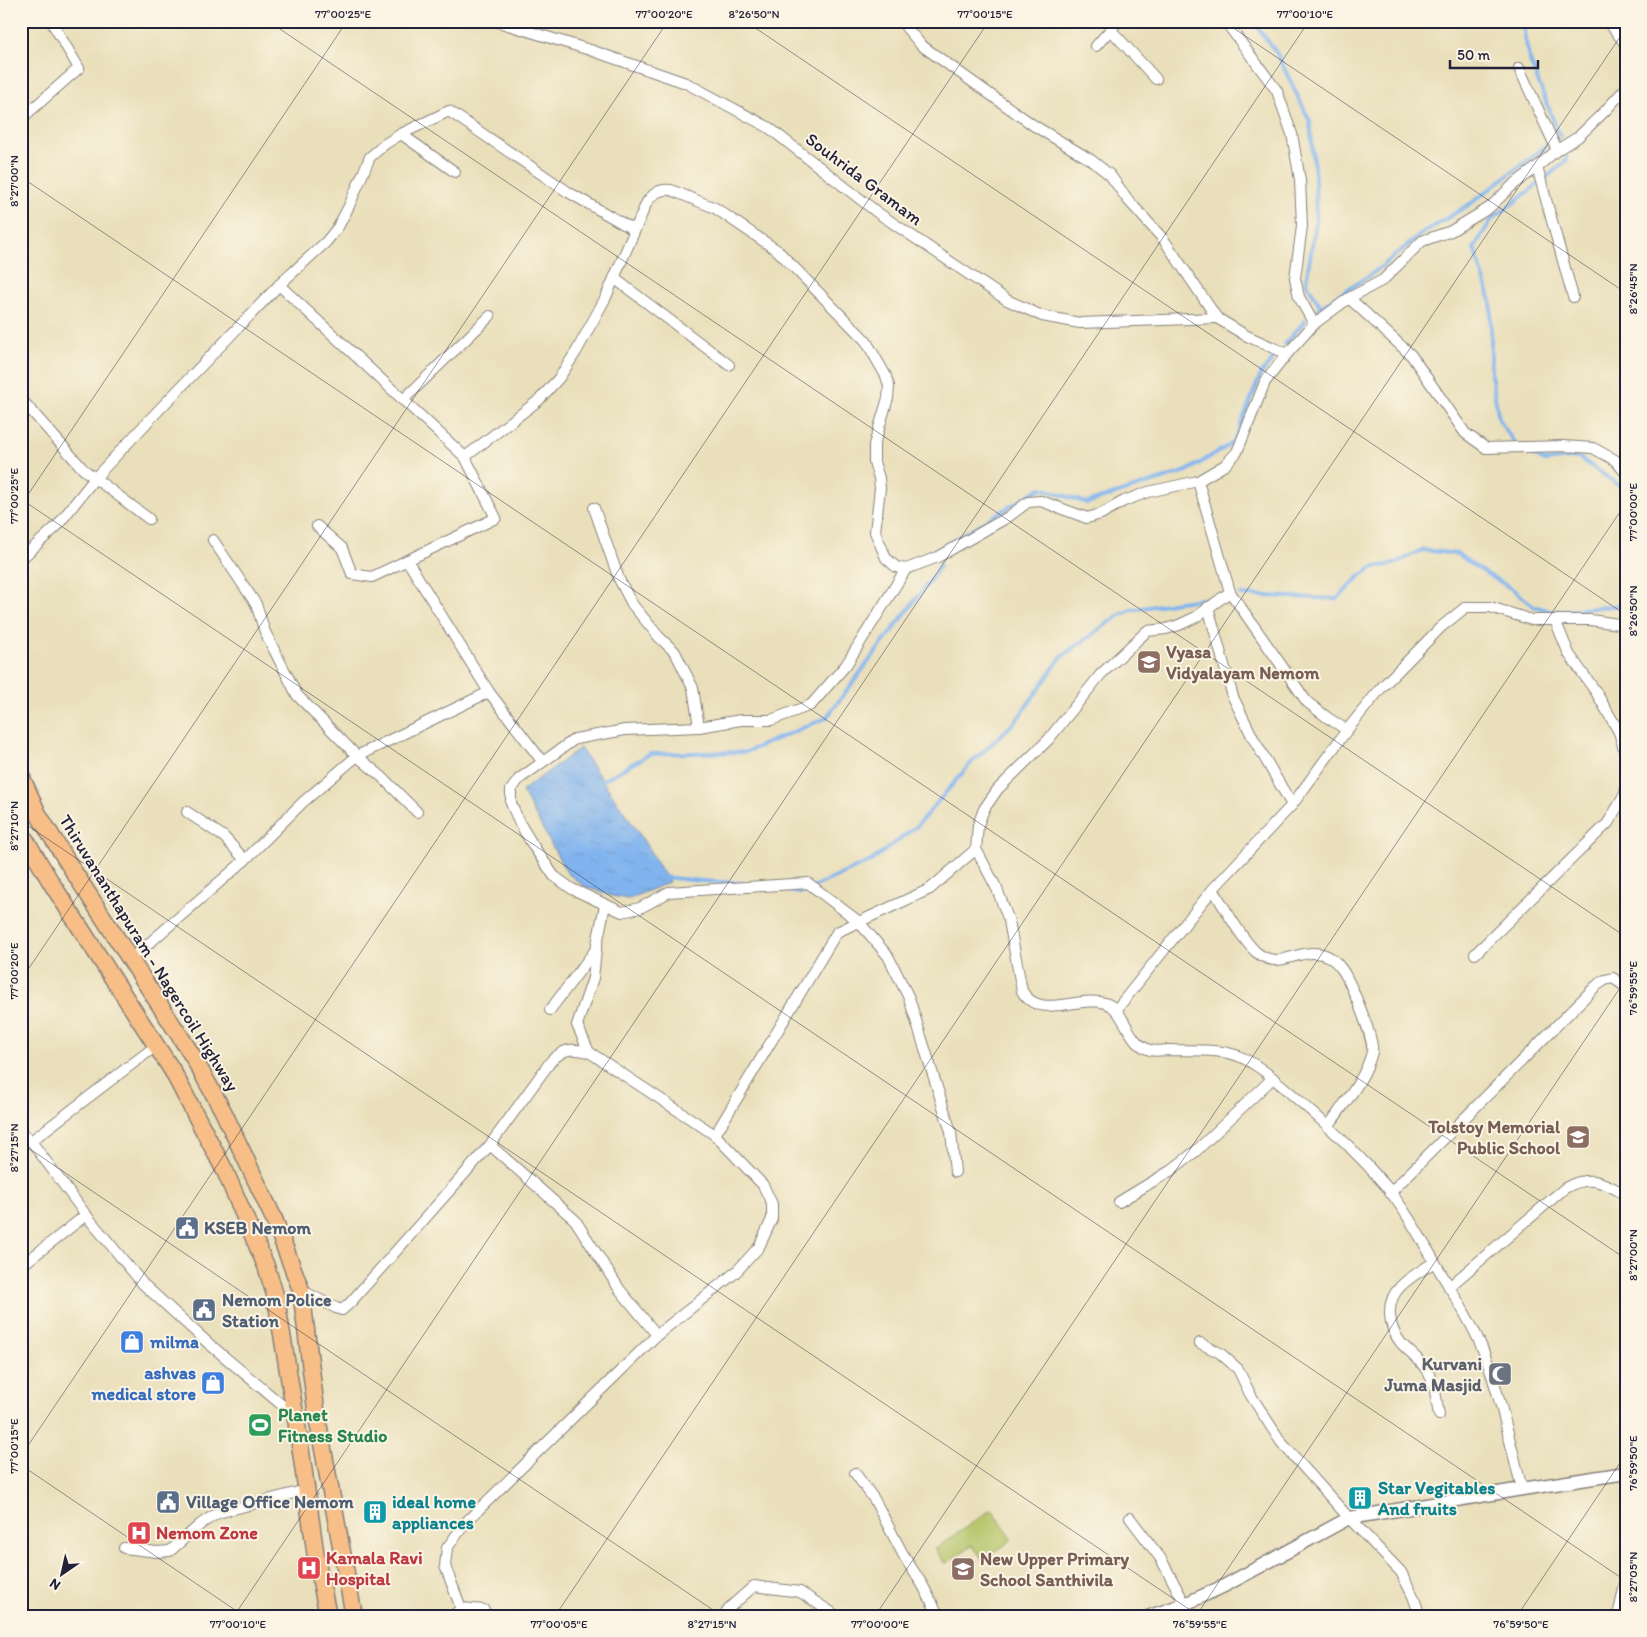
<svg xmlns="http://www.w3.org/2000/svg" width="1647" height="1637" font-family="Itim,sans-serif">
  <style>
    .green { fill: #b4c467; stroke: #6b7351 }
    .water { fill: url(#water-ripples); stroke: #526b94 }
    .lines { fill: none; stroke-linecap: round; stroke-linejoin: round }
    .stream { stroke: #81b4ee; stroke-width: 4 }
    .minor-casing { stroke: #86807a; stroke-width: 12 }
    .tertiary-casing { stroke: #86807a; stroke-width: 15 }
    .primary-casing { stroke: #86807a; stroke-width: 19 }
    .minor { stroke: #fff; stroke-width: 10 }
    .tertiary { stroke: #fff; stroke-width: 12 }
    .primary { stroke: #f7be87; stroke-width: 16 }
    .ticks { fill: none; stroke: #22223b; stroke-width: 1; stroke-opacity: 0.45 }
    .labels { text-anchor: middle; stroke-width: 4; stroke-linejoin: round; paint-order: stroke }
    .street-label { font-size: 18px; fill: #22223b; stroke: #fcf5e5 }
    .education-label { font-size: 18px; font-weight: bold; fill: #785e54; stroke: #fcf5e5; text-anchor: start }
    .service-label { font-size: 18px; font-weight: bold; fill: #4e5e75; stroke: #fcf5e5; text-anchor: start }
    .shop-label { font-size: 18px; font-weight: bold; fill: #366cbe; stroke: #fcf5e5; text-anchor: start }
    .worship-label { font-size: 18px; font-weight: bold; fill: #5b616d; stroke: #fcf5e5; text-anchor: end }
    .leisure-label { font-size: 18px; font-weight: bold; fill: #27864d; stroke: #fcf5e5; text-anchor: start }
    .culture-label { font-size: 18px; font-weight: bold; fill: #0d838f; stroke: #fcf5e5; text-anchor: start }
    .health-label { font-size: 18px; font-weight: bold; fill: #be3a42; stroke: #fcf5e5; text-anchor: start }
    .neatline { fill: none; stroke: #22223b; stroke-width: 2 }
    .ticks-label { font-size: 12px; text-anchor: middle; fill: #22223b }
  </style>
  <defs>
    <pattern id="water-ripples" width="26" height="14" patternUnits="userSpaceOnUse" patternTransform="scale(1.25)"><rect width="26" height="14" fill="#81b4ee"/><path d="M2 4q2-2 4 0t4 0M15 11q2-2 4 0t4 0" fill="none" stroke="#6f9acd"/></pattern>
  </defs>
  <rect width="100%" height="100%" fill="#fcf5e5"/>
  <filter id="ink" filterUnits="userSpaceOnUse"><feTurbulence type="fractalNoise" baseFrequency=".02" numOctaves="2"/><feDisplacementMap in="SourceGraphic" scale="10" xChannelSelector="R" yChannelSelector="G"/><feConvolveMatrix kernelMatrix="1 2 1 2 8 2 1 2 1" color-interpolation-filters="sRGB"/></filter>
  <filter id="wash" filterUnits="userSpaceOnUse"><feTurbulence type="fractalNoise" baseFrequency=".0096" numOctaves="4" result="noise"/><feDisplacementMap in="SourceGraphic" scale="20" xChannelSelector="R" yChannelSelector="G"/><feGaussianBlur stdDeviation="1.12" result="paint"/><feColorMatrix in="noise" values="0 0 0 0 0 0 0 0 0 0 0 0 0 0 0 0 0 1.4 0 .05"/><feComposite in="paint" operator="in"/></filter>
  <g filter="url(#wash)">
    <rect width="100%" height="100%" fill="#e9dfba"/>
    <polygon class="green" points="992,1509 1012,1539 984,1561 972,1545 945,1564 935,1549"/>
    <polygon class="water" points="580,748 640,835 669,882 628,899 612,896 584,886 567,873 522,791"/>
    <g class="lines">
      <g class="stream">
        <polyline points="1253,21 1276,52 1310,121 1315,176 1316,221 1306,282 1321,307 1317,310"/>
        <polyline points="1522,21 1529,58 1560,137"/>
        <polyline points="1321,307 1376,271 1420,235 1473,202 1545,147"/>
        <polyline points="1285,343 1305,321"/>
        <polyline points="1516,445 1499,420 1491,374 1491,301 1474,248 1492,219 1541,182 1567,160 1566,155"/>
        <polyline points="1524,450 1545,461 1578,457 1626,490"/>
        <polyline points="954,540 1041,488 1087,503 1187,471 1234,442 1261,374 1273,359"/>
        <polyline points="1241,595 1337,599 1361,575 1374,567 1394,564 1422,550 1458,554 1474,566 1512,589 1534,606 1553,612 1623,605 1626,595"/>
        <polyline points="598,783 650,754 746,752 826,718 935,574 940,565"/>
        <polyline points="663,877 701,881 741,883"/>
        <polyline points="780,889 800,893 871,861 917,826 971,763 1016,721 1062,656 1118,616 1131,610 1178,602 1214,598"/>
      </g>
    </g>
  </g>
  <g filter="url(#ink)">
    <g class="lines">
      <defs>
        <g id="minor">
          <polyline points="495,21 590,50 686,83 768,127 878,213 1007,300 1042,316 1080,323 1217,318"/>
          <polyline points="901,21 921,45 1033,125 1091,160 1110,175 1128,200 1164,240 1217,318 1245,335 1287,354"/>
          <polyline points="1225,21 1277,91 1292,134 1300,180 1302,226 1295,278 1299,297 1314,324"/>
          <polyline points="1608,21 1626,45"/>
          <polyline points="1111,30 1156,79"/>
          <polyline points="1096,46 1118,21"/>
          <polyline points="1519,68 1557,150"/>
          <polyline points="21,119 79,68 51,21"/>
          <polyline points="401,134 455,172"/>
          <polyline points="1537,167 1573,297"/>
          <polyline points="614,278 729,365"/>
          <polyline points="279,285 465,457 496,518 372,577 352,574 342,548 317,526"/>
          <polyline points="1349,298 1411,355 1465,433 1486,448 1564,446 1593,448 1615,460 1626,473"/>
          <polyline points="21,399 83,469 149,519"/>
          <polyline points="403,400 490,316"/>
          <path d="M465,457L539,400L559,378L576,352L606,297L647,202C654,193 659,189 671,190L715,208L778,251L866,341L886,376L889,386L888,398L874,445V462L879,478L880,488L875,532L886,558L896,567L906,569L938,557L1008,517L1028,502L1041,501L1087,518L1101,514L1124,501L1148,492L1198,481"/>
          <polyline points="594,508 619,579 632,604 659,637 675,652 693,688 699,727"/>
          <polyline points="213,540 256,604 265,632 297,695 357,756 382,777 417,812"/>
          <polyline points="21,559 57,526 95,478 154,415 279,285 326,242 338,227 349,206 370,157 385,144 401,134 449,111 568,192 634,230"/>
          <polyline points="407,560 489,692"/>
          <polyline points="906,569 846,665 811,705 771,720 741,720 699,727 625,730 575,739 519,779 511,790 511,803 519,822 534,847 554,876 572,889 622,912 640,908 669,892 808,883 858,921 888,956 909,998 951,1132 955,1172"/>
          <polyline points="1208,607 1233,697 1253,738 1292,805"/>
          <polyline points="1555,620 1569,654 1596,692 1619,732 1626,756"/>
          <polyline points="1347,730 1328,718 1307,702 1230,592 1198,481 1225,465 1237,452 1265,382 1287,354 1314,324 1349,298 1383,280 1422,241 1451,231 1489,208 1513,185 1537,167 1557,150 1578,137 1605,111 1626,88"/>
          <polyline points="187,812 224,837 245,860"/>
          <path d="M976,849L997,889L1009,921L1022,991C1039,1021 1078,995 1105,1003C1126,1009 1126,1043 1150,1050C1155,1052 1164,1050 1169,1050C1191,1051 1223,1048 1243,1058C1265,1069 1283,1087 1302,1103C1331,1128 1360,1156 1385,1185C1408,1213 1425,1246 1444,1278C1457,1300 1473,1325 1483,1350C1500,1395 1510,1442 1522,1489"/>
          <path d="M1213,889C1224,907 1241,938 1256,952C1278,970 1292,952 1314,953C1325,953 1334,959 1340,967C1349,977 1375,1040 1372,1052C1365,1080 1344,1103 1328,1127"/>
          <polyline points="1475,954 1608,823 1625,794 1626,786"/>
          <polyline points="131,959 245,860 302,803 357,756 489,692 542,761"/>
          <polyline points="550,1010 596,949 605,905"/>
          <polyline points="1116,1010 1213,889 1292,805 1347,730 1381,688 1441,627 1466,607 1490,607 1532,620 1590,620 1626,625"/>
          <polyline points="589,1052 577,1025 593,978 596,950"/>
          <polyline points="21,1132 31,1141 86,1215 143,1284 208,1343 295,1416"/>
          <polyline points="715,1135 837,932 930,889 976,849 978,825 984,809 998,789 1048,740 1101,674 1147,631 1166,629 1179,625 1196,617 1230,592"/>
          <polyline points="31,1141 157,1045"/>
          <polyline points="490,1145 575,1220 620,1290 657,1335"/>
          <polyline points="1390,1193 1596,986 1605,980 1613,978 1626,987"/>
          <polyline points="1119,1202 1170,1171 1196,1151 1273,1078"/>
          <path d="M1434,1262C1423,1270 1409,1277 1400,1287C1385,1302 1388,1327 1401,1343C1409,1352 1421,1360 1427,1371C1436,1383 1436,1401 1439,1415"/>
          <polyline points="21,1266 86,1215"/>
          <path d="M1449,1287L1565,1188C1589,1174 1604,1182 1626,1195"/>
          <path d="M301,1290L336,1308L342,1310L350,1303L490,1145L551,1061C565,1048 570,1048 589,1052L715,1135L763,1185L772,1204V1219L759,1247L736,1272L657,1335L466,1522L447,1548L445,1566L461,1608"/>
          <polyline points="1200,1343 1220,1353 1238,1369 1250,1394 1281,1442 1349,1518 1401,1572 1413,1596 1420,1616"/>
          <polyline points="855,1473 874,1499 905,1558 922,1584 939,1616"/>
          <polyline points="1130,1518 1161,1559 1185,1604"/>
          <polyline points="124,1548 157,1552 170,1551 202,1523 218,1513 306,1490"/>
          <polyline points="453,1616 461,1608 484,1610 487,1616"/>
          <polyline points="724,1616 729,1608 754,1586 800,1592 837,1616"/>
          <polyline points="1618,1616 1626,1580"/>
        </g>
        <polyline id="tertiary" points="1150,1616 1185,1604 1224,1586 1349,1518 1522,1489 1626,1473"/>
        <g id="primary">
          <polyline points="21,776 38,814 70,866 192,1055 223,1111 274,1219 301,1290 317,1417 354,1616"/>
          <polyline points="21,832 52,884 172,1070 225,1171 266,1266 276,1298 299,1438 316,1557 328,1616"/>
        </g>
      </defs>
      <use href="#minor" class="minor-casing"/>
      <use href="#tertiary" class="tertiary-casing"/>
      <use href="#primary" class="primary-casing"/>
      <use href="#minor" class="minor"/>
      <use href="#tertiary" class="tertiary"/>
      <use href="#primary" class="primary"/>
    </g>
  </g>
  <path class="ticks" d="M268,21L1626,937M745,21L1626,615M1223,21L1626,293M21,29L27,21M21,177L1626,1259M21,499L1626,1581M21,505L347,21M21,821L1199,1616M21,980L668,21M21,1143L722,1616M21,1456L989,21M21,1465L244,1616M234,1616L1309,21M555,1616L1626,28M875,1616L1626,503M1196,1616L1626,979M1517,1616L1626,1454"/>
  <defs>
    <symbol id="school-square" viewBox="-11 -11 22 22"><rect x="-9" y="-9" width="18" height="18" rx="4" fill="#8d6e63" stroke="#fcf5e5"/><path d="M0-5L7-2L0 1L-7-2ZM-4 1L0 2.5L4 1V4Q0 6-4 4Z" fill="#fff"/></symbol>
    <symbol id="civic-square" viewBox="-11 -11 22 22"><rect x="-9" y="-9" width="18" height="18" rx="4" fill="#5c6f8a" stroke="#fcf5e5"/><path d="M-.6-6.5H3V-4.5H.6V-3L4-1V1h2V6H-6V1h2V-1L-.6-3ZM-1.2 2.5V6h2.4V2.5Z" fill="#fff"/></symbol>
    <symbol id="shop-square" viewBox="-11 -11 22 22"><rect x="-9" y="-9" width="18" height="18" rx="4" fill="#3f7fe0" stroke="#fcf5e5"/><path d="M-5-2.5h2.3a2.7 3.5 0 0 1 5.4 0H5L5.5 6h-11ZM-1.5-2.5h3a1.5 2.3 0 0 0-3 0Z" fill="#fff"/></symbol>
    <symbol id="mosque-square" viewBox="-11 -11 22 22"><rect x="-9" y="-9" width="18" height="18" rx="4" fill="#6b7280" stroke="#fcf5e5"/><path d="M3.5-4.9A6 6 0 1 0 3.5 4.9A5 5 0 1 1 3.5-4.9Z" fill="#fff"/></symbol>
    <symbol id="stadium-square" viewBox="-11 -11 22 22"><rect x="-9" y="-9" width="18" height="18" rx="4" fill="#2e9e5b" stroke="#fcf5e5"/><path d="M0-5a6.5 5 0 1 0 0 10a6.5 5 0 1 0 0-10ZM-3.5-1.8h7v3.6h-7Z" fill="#fff"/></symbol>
    <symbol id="building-square" viewBox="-11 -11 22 22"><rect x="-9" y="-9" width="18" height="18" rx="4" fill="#0f9aa8" stroke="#fcf5e5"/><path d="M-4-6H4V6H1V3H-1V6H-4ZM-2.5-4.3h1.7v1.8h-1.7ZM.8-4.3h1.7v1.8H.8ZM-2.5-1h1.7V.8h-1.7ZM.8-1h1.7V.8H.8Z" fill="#fff"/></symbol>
    <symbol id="hospital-square" viewBox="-11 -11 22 22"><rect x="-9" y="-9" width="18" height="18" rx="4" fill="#e0444e" stroke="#fcf5e5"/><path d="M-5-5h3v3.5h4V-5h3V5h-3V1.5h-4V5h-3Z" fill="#fff"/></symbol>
  </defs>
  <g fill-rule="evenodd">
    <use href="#school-square" x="1135" y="648" width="28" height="28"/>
    <use href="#school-square" x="1564" y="1123" width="28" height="28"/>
    <use href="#civic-square" x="173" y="1214" width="28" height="28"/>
    <use href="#civic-square" x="190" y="1296" width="28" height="28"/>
    <use href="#shop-square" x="118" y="1328" width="28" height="28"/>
    <use href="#mosque-square" x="1486" y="1360" width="28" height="28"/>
    <use href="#shop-square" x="199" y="1369" width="28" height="28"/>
    <use href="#stadium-square" x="246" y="1411" width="28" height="28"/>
    <use href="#building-square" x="1346" y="1484" width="28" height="28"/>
    <use href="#civic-square" x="154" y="1488" width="28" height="28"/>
    <use href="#building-square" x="361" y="1498" width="28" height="28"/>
    <use href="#hospital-square" x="125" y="1519" width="28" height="28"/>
    <use href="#hospital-square" x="295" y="1554" width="28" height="28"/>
    <use href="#school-square" x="949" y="1555" width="28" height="28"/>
  </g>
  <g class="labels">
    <g class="street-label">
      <text transform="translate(864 179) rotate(37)" y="6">Souhrida Gramam</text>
      <text transform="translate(149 953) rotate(58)" y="6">Thiruvananthapuram - Nagercoil Highway</text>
    </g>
    <g class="education-label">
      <text x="1166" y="658">Vyasa<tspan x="1166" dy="21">Vidyalayam Nemom</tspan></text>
      <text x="1560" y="1133" text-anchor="end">Tolstoy Memorial<tspan x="1560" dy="21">Public School</tspan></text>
      <text x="980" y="1565">New Upper Primary<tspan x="980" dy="21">School Santhivila</tspan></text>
    </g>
    <g class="service-label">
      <text x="204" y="1234">KSEB Nemom</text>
      <text x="222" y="1306">Nemom Police<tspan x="222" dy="21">Station</tspan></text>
      <text x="186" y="1508">Village Office Nemom</text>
    </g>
    <g class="shop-label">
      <text x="150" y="1348">milma</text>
      <text x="196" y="1379" text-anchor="end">ashvas<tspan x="196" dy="21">medical store</tspan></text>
    </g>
    <g class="worship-label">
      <text x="1482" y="1370">Kurvani<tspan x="1482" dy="21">Juma Masjid</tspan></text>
    </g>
    <g class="leisure-label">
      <text x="278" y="1421">Planet<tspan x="278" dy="21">Fitness Studio</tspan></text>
    </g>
    <g class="culture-label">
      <text x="1378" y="1494">Star Vegitables<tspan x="1378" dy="21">And fruits</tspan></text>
      <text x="392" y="1508">ideal home<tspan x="392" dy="21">appliances</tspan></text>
    </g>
    <g class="health-label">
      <text x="156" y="1539">Nemom Zone</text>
      <text x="326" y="1564">Kamala Ravi<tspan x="326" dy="21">Hospital</tspan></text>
    </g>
  </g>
  <rect width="1647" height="1637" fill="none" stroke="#fcf5e5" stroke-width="55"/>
  <g transform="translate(62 1574) rotate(214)" stroke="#fcf5e5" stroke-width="4" paint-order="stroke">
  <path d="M0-4L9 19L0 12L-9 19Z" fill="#22223b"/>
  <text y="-8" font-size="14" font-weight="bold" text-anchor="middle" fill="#22223b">N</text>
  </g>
  <path d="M1450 60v8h88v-8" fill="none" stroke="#22223b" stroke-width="2.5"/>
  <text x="1457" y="60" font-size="15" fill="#22223b" stroke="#fcf5e5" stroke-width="4" paint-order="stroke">50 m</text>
  <rect x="28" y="28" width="1592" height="1582" class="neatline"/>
  <g class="ticks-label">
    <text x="343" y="18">77°00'25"E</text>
    <text x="664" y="18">77°00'20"E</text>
    <text x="754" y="18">8°26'50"N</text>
    <text x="985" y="18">77°00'15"E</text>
    <text x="1305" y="18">77°00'10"E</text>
    <text transform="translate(14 181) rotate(-90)" y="4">8°27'00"N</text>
    <text transform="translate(1633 289) rotate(-90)" y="4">8°26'45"N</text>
    <text transform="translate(14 496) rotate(-90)" y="4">77°00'25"E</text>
    <text transform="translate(1633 512) rotate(-90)" y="4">77°00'00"E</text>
    <text transform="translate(1633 611) rotate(-90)" y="4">8°26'50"N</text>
    <text transform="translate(14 826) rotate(-90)" y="4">8°27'10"N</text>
    <text transform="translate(14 971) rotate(-90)" y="4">77°00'20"E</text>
    <text transform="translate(1633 988) rotate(-90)" y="4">76°59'55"E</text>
    <text transform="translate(14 1148) rotate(-90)" y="4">8°27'15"N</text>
    <text transform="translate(1633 1255) rotate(-90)" y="4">8°27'00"N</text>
    <text transform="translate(14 1446) rotate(-90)" y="4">77°00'15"E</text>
    <text transform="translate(1633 1463) rotate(-90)" y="4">76°59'50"E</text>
    <text transform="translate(1633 1577) rotate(-90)" y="4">8°27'05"N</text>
    <text x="238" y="1628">77°00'10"E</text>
    <text x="559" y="1628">77°00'05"E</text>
    <text x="712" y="1628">8°27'15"N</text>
    <text x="880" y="1628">77°00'00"E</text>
    <text x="1200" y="1628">76°59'55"E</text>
    <text x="1521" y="1628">76°59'50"E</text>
  </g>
</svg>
